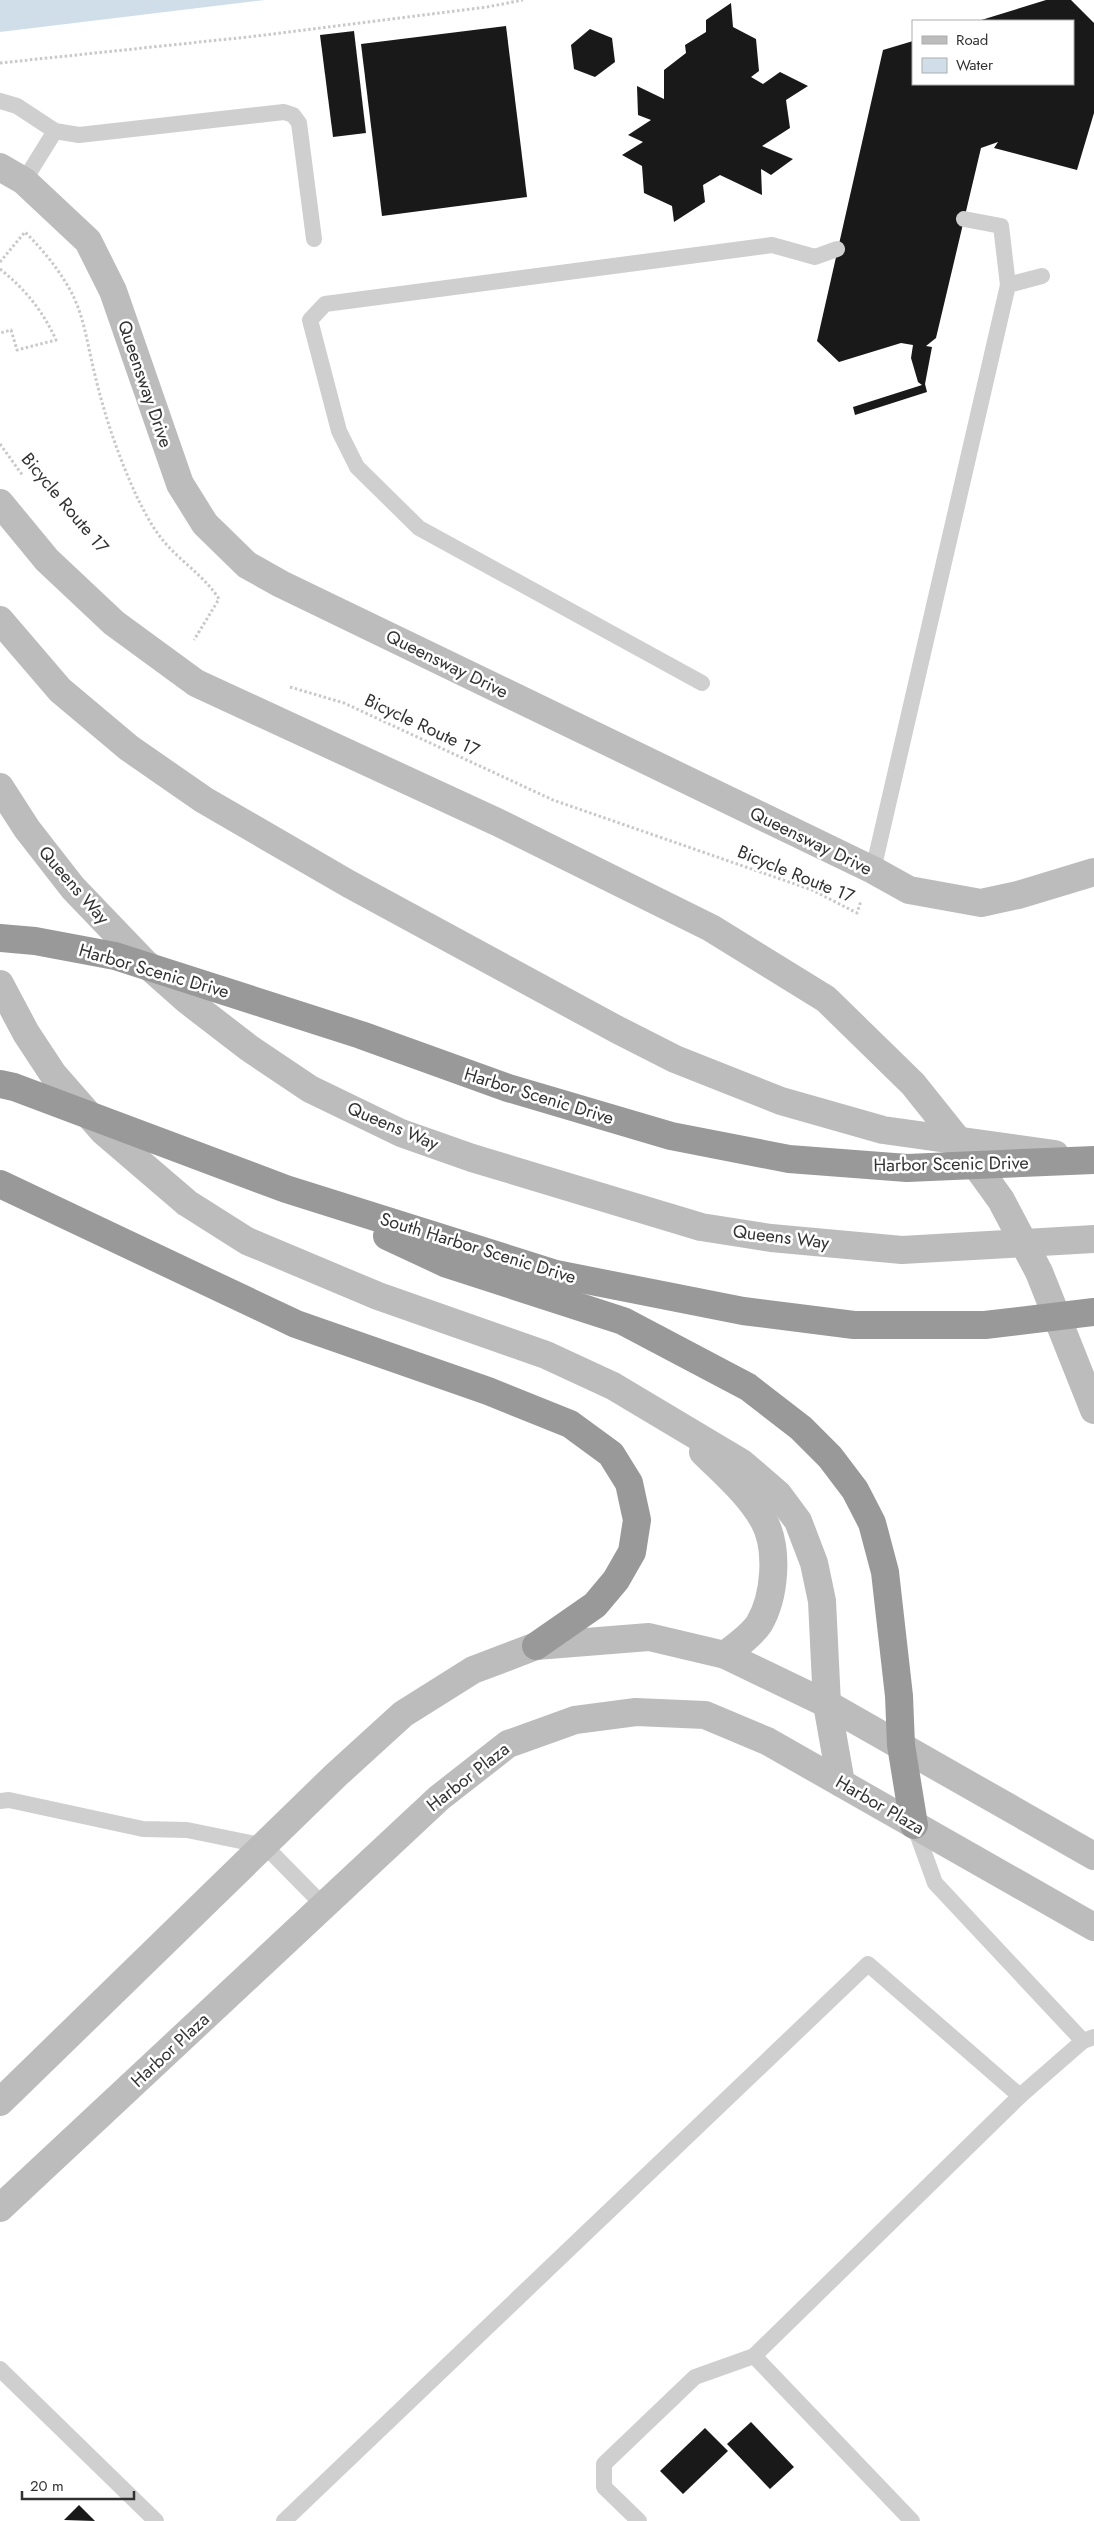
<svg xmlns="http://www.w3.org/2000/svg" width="1094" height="2521" font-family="Jost,sans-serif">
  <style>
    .water { fill: #d0deea }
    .building { fill: #191919 }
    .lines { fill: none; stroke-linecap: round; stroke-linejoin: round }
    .path { stroke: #c9c9c9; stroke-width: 3; stroke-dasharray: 2.5 2.5; stroke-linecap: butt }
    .lane { stroke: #cfcfcf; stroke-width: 16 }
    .secondary { stroke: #bcbcbc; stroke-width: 28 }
    .highway { stroke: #999; stroke-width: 28 }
    .labels { text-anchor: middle; stroke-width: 5; stroke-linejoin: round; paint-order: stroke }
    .street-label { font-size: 18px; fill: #323232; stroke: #fff }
  </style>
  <rect width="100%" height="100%" fill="#fff"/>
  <polygon class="water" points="0,0 265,0 0,32"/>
  <g class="building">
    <polygon points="1046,0 1071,0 1094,23 1094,113 1077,170 994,148 998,142 981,148 936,338 926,346 932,347 925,384 927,392 855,415 853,407 922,385 918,382 911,358 913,345 901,343 839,362 817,341 883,50 913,41 913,84 1073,84 1073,21 978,21"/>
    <polygon points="731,3 733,27 756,39 759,71 751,77 763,84 780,72 808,86 786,100 790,128 762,146 793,159 771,175 761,169 762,195 720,175 703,185 705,202 674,222 672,206 644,193 642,166 622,155 643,142 628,135 651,120 638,115 637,86 664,99 664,70 686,53 685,45 706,32 706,20"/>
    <polygon points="506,26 527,197 382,216 361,44"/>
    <polygon points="590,29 612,38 615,62 595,77 574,69 571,45"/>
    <polygon points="354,31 366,133 333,137 320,35"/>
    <polygon points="751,2422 794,2467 770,2489 727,2444"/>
    <polygon points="705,2428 728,2451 683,2494 660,2471"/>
    <polygon points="79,2505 95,2521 64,2520"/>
  </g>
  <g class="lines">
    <g class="path">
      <polyline points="0,63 257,36 487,7 523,0"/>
      <path d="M0,262L25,232C42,249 57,267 69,288C84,314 87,343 94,371C104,414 118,456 137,497C145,513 154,531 167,545C184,564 205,577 219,599L194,640"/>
      <path d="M0,269C25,289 43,311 56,340L17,350L11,330L0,333"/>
      <polyline points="0,444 23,476"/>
      <polyline points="290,687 344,703 553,800 812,890 857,913 861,901"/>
    </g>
    <g class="lane">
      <polyline points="0,101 17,106 55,131 79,135 284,112 293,115 299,123 314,239"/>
      <polyline points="24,181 55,131"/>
      <polyline points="964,219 1001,226 1008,285"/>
      <polyline points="702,683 419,528 357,467 339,431 310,320 325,304 772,245 815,257 837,249"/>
      <polyline points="873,870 1008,285 1042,276"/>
      <polyline points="0,1801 9,1800 143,1829 187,1830 265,1846 324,1906"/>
      <polyline points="914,1825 935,1883 1083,2041"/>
      <polyline points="754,2356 912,2521"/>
      <polyline points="0,2369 156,2521"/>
      <polyline points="284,2521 868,1964 1020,2096"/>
      <polyline points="639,2521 604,2487 604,2464 695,2377 754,2356 1020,2096 1083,2041 1094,2037"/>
    </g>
    <g class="secondary">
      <polyline points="0,167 24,181 88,241 113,291 180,484 205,524 247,565 281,584 873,870 909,890 981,903 1018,895 1094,872"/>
      <polyline points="0,503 47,560 114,623 196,683 497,822 711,928 826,999 913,1084 957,1139 1001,1200 1039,1272 1094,1410"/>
      <polyline points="0,620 60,690 129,748 204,800 349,884 616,1029 675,1059 781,1101 883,1130 1055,1154"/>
      <polyline points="0,787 27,829 73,888 144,962 188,1001 249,1048 310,1089 401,1133 472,1158 701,1227 771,1238 902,1250 1094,1239"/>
      <polyline points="0,984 26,1033 53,1074 103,1131 187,1203 247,1241 378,1296 546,1355 613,1386 742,1463 778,1494 798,1521 814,1563 822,1601 827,1704 841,1783"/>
      <path d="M703,1452C724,1473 749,1494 764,1521C779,1549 775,1597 759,1624C751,1636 736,1646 725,1655"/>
      <polyline points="0,2102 336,1775 403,1714 473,1670 536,1646 649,1637 725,1655 827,1704 1094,1856"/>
      <polyline points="0,2208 439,1798 508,1744 575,1720 636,1712 705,1715 767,1741 1094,1927"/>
    </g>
    <g class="highway">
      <polyline points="0,938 35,941 115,956 361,1035 508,1088 671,1136 789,1159 907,1168 1094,1160"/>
      <polyline points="0,1084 14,1087 286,1189 556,1274 743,1311 854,1325 985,1325 1094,1312"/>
      <polyline points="0,1184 296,1324 488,1391 570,1424 611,1454 629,1483 637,1520 632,1552 616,1580 595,1605 536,1646"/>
      <polyline points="387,1236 447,1264 623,1321 748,1387 801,1428 830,1457 855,1490 872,1523 885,1572 899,1696 901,1745 914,1825"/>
    </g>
  </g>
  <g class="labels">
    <g class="street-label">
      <text transform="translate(145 384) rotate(71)" y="6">Queensway Drive</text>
      <text transform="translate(65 503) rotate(50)" y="6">Bicycle Route 17</text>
      <text transform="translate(447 664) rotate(26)" y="6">Queensway Drive</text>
      <text transform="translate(422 725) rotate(25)" y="6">Bicycle Route 17</text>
      <text transform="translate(811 841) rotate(26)" y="6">Queensway Drive</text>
      <text transform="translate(796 874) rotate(22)" y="6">Bicycle Route 17</text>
      <text transform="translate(74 885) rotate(49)" y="6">Queens Way</text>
      <text transform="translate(154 971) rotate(16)" y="6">Harbor Scenic Drive</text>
      <text transform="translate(539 1096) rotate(17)" y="6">Harbor Scenic Drive</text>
      <text transform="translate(393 1126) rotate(23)" y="6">Queens Way</text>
      <text transform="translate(951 1164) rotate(-1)" y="6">Harbor Scenic Drive</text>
      <text transform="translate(781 1237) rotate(7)" y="6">Queens Way</text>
      <text transform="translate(478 1248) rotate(17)" y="6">South Harbor Scenic Drive</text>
      <text transform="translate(468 1777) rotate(-38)" y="6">Harbor Plaza</text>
      <text transform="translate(880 1805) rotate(30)" y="6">Harbor Plaza</text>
      <text transform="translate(170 2050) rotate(-43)" y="6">Harbor Plaza</text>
    </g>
  </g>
  <rect x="912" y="20" width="162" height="65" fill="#ffffff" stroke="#adadad"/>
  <rect x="922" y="36" width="25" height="8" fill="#bcbcbc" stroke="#adadad"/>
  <text x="956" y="45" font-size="15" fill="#323232">Road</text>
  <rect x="922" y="58" width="25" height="15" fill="#d0deea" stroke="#adadad"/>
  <text x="956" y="70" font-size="15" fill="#323232">Water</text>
  <path d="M22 2491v8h112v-8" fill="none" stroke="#323232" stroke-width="2.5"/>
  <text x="30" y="2491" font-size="15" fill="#323232" stroke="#ffffff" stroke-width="4" paint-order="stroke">20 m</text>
</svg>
